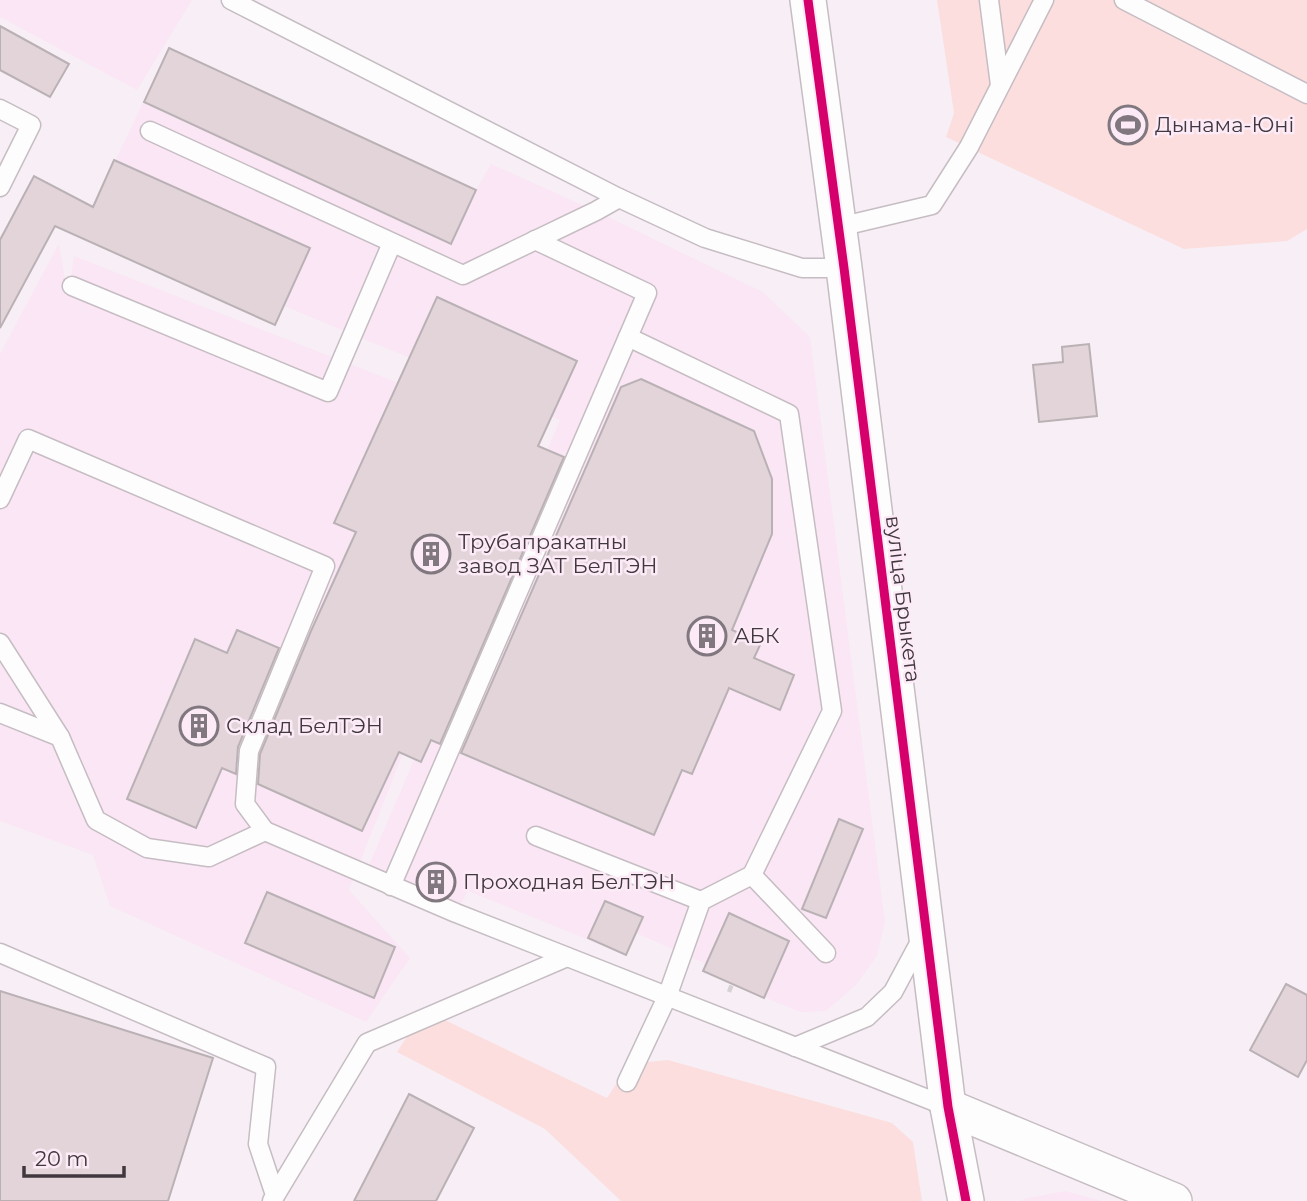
<svg xmlns="http://www.w3.org/2000/svg" width="1307" height="1201" font-family="Montserrat,sans-serif">
  <style>
    .built { fill: #fae6f4 }
    .green { fill: #fbdedd }
    .building { fill: #e2d4d9; stroke: #bab1b5; stroke-width: 2 }
    .lines { fill: none; stroke-linecap: round; stroke-linejoin: round }
    .service-casing { stroke: #c6bdc3; stroke-width: 21 }
    .minor-casing { stroke: #c6bdc3; stroke-width: 38 }
    .path { stroke: #d6d2d4; stroke-width: 4.5; stroke-dasharray: 7 3.5; stroke-linecap: butt }
    .service { stroke: #fefdfe; stroke-width: 18 }
    .minor { stroke: #fefdfe; stroke-width: 35 }
    .cycleway-casing { stroke: #fcebf7; stroke-width: 13 }
    .cycleway { stroke: #d6006c; stroke-width: 9 }
    .labels { text-anchor: middle; stroke-width: 5; stroke-linejoin: round; paint-order: stroke }
    .poi-label { font-size: 21px; fill: #41373e; stroke: #fcebf7; text-anchor: start }
    .street-label { font-size: 21px; fill: #41373e; stroke: #fcebf7 }
  </style>
  <rect width="100%" height="100%" fill="#f8eff6"/>
  <g class="built">
    <polygon points="0,0 192,0 137,90 0,17"/>
    <polygon points="169,48 476,190 491,164 596,211 763,292 810,337 885,922 877,956 856,985 826,1011 800,1012 764,997 703,971 706,964 636,933 626,955 468,891 456,913 365,874 560,420 85,224"/>
    <polygon points="59,243 68,297 74,256 529,434 349,890 410,958 366,1022 110,906 93,855 0,821 0,354"/>
    <polygon points="1065,1191 1102,1201 1022,1201 1023,1199"/>
  </g>
  <g class="green">
    <polygon points="937,0 1307,0 1307,229 1287,241 1184,249 946,137 954,113"/>
    <polygon points="424,1010 607,1098 629,1064 668,1060 892,1123 913,1142 922,1201 621,1201 545,1129 397,1052"/>
  </g>
  <g class="building">
    <polygon points="0,26 69,64 50,97 0,70"/>
    <polygon points="169,48 476,190 451,244 144,102"/>
    <polygon points="114,160 310,248 275,325 55,226 0,328 0,240 34,176 93,207"/>
    <polygon points="437,297 577,361 538,446 564,457 440,744 431,740 421,762 399,752 362,831 258,784 260,754 311,631 356,532 334,523"/>
    <polygon points="1089,344 1097,416 1039,422 1033,365 1063,362 1062,347"/>
    <polygon points="641,379 754,431 772,479 772,534 732,630 761,643 754,658 794,675 780,710 729,688 692,774 682,770 654,835 461,753 621,387"/>
    <polygon points="237,630 279,648 238,747 236,774 222,768 196,828 127,799 195,639 227,653"/>
    <polygon points="839,819 863,829 826,918 802,909"/>
    <polygon points="267,892 395,947 374,998 245,943"/>
    <polygon points="605,901 643,917 626,955 588,938"/>
    <polygon points="729,913 789,941 764,998 703,971"/>
    <polygon points="1286,984 1307,995 1307,1060 1298,1077 1250,1050"/>
    <polygon points="0,991 213,1058 168,1201 0,1201"/>
    <polygon points="409,1094 474,1128 436,1201 354,1201"/>
  </g>
  <g class="lines">
    <defs>
      <g id="service">
        <polyline points="231,0 619,198 705,238 802,268 844,268"/>
        <polyline points="989,0 1000,85"/>
        <polyline points="1124,0 1307,94"/>
        <polyline points="0,109 31,125 0,187"/>
        <polyline points="150,131 463,275 596,211 619,198"/>
        <polyline points="839,227 932,205 969,147 1044,0"/>
        <polyline points="535,240 647,293 628,337 789,414 832,711 752,875 701,901 667,997 627,1082"/>
        <polyline points="72,286 328,392 392,243"/>
        <polyline points="0,499 28,439 325,566 249,751 245,804 265,831"/>
        <polyline points="0,643 60,737"/>
        <polyline points="0,713 60,737 96,820 147,848 209,857 265,831 456,913 948,1107"/>
        <polyline points="536,836 701,901"/>
        <polyline points="752,875 826,953"/>
        <polyline points="391,886 628,337"/>
        <polyline points="0,953 266,1067 258,1144 275,1195"/>
        <polyline points="795,1047 867,1017 893,992 922,938"/>
        <polyline points="272,1201 367,1043 567,957"/>
      </g>
      <g id="minor">
        <polyline points="808,0 844,268 948,1107 966,1201"/>
        <polyline points="948,1107 1174,1201"/>
      </g>
    </defs>
    <use href="#service" class="service-casing"/>
    <use href="#minor" class="minor-casing"/>
    <polyline class="path" points="729,992 732,984"/>
    <use href="#service" class="service"/>
    <use href="#minor" class="minor"/>
    <defs>
      <polyline id="cycleway" points="808,0 844,268 948,1107 966,1201"/>
    </defs>
    <use href="#cycleway" class="cycleway-casing"/>
    <use href="#cycleway" class="cycleway"/>
  </g>
  <defs>
    <symbol id="stadium-ring" viewBox="-11 -11 22 22"><circle r="9.5" fill="#fcebf7" stroke="#81777e" stroke-width="1.5"/><path d="M0-5a6.5 5 0 1 0 0 10a6.5 5 0 1 0 0-10ZM-3.5-1.8h7v3.6h-7Z" fill="#81777e"/></symbol>
    <symbol id="building-ring" viewBox="-11 -11 22 22"><circle r="9.5" fill="#fcebf7" stroke="#81777e" stroke-width="1.5"/><path d="M-4-6H4V6H1V3H-1V6H-4ZM-2.5-4.3h1.7v1.8h-1.7ZM.8-4.3h1.7v1.8H.8ZM-2.5-1h1.7V.8h-1.7ZM.8-1h1.7V.8H.8Z" fill="#81777e"/></symbol>
  </defs>
  <g fill-rule="evenodd">
    <use href="#stadium-ring" x="1106" y="103" width="44" height="44"/>
    <use href="#building-ring" x="409" y="532" width="44" height="44"/>
    <use href="#building-ring" x="685" y="614" width="44" height="44"/>
    <use href="#building-ring" x="177" y="704" width="44" height="44"/>
    <use href="#building-ring" x="414" y="860" width="44" height="44"/>
  </g>
  <g class="labels">
    <g class="poi-label">
      <text x="1155" y="132">Дынама-Юні</text>
      <text x="458" y="549">Трубапракатны<tspan x="458" dy="24">завод ЗАТ БелТЭН</tspan></text>
      <text x="734" y="643">АБК</text>
      <text x="226" y="733">Склад БелТЭН</text>
      <text x="463" y="889">Проходная БелТЭН</text>
    </g>
    <g class="street-label">
      <text transform="translate(903 599) rotate(83)" y="7">вуліца Брыкета</text>
    </g>
  </g>
  <path d="M24 1166v10h100v-10" fill="none" stroke="#41373e" stroke-width="3.5"/>
  <text x="35" y="1166" font-size="21" fill="#41373e" stroke="#fcebf7" stroke-width="5" paint-order="stroke">20 m</text>
</svg>
